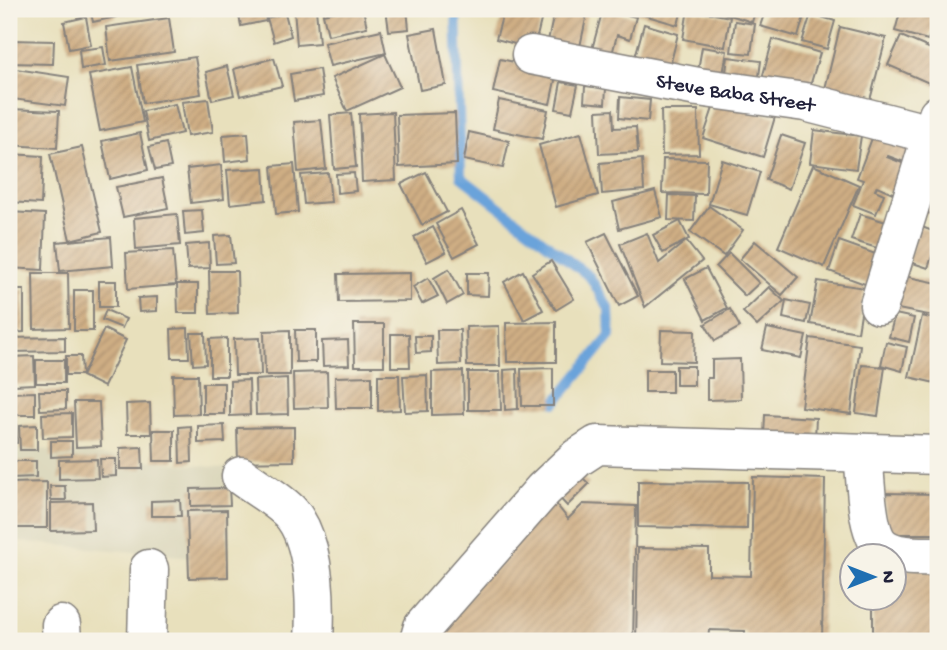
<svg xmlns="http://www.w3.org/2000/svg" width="947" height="650" font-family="'Gochi Hand',sans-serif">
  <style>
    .built { fill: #d6d1b2 }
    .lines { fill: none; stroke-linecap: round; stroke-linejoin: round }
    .stream { stroke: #6ba3da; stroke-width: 10 }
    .building { fill: url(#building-hatch) }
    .minor-casing { stroke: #85817c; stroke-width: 41 }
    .minor { stroke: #fff; stroke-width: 38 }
    .labels { text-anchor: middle; stroke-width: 5; stroke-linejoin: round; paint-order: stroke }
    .street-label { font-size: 21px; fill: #22223b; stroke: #f7f3e8 }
  </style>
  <defs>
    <pattern id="building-hatch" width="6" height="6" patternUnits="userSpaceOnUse" patternTransform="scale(1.75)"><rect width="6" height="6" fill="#cfae84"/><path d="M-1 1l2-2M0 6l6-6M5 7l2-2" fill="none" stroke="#b19573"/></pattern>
  </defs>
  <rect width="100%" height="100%" fill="#f7f3e8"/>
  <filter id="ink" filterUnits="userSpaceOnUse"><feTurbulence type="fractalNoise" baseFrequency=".0143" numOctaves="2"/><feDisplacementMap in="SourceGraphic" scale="14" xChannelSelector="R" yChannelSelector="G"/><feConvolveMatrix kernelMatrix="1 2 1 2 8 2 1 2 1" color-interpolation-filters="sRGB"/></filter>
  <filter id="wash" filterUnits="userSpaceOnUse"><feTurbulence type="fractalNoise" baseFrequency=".00686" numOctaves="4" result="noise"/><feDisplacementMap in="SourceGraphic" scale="28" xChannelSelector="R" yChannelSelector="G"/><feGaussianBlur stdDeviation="1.57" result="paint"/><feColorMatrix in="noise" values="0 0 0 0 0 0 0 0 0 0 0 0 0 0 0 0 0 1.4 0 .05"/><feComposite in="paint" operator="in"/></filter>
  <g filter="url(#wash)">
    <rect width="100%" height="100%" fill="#e8e0bc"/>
    <polygon class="built" points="9,446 231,469 228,560 9,541"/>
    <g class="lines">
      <polyline class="stream" points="456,9 461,177 590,277 609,309 610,336 555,403"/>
    </g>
    <g id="blocks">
      <g class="building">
        <polygon points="90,9 114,9 116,17 93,22"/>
        <polygon points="119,9 146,9 146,12 119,14"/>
        <polygon points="238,9 264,9 266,21 241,26"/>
        <polygon points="294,9 316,9 319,43 297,45"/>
        <polygon points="346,9 363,9 367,27 328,35 323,14"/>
        <polygon points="386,9 407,9 409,29 389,31"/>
        <polygon points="504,9 528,9 543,12 534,49 496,39"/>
        <polygon points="555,9 588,9 577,61 545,54"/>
        <polygon points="603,9 636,17 630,39 617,35 609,66 589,60"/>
        <polygon points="623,9 682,9 678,25"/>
        <polygon points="688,9 730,17 725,47 683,39"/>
        <polygon points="710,9 756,9 752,22"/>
        <polygon points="766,9 806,9 798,37 760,26"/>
        <polygon points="901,9 937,9 933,24 938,12 938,33 931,31 928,40 895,31"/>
        <polygon points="285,13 291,36 274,42 267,18"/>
        <polygon points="811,14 835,21 827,49 802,42"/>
        <polygon points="86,17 91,45 69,49 64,22"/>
        <polygon points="169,18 174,52 110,61 106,27"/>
        <polygon points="735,21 755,24 751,54 731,52"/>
        <polygon points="644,24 678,34 669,70 634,61"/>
        <polygon points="840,27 886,38 868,108 823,97"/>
        <polygon points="436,29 446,85 420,90 409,34"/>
        <polygon points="381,30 386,53 330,66 324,43"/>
        <polygon points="901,36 938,52 938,87 888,65"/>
        <polygon points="773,39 820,53 807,96 761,82"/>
        <polygon points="9,40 54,41 53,64 9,63"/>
        <polygon points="103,47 106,65 81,69 79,50"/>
        <polygon points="702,47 727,51 721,86 696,82"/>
        <polygon points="385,54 400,87 347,111 332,78"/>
        <polygon points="195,57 201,94 143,103 137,65"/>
        <polygon points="728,57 761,61 757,91 724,86"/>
        <polygon points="274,58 282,86 240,96 234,69"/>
        <polygon points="500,59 557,71 550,104 493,92"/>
        <polygon points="227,66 234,95 212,100 206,72"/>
        <polygon points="132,67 143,122 100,131 89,75"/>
        <polygon points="16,69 69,77 65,106 12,99"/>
        <polygon points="319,69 323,96 294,101 290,74"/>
        <polygon points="561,82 578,85 572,112 556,109"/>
        <polygon points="585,86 606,88 605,104 584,102"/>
        <polygon points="620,97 650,100 648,121 619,118"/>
        <polygon points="208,99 213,132 187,136 182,102"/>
        <polygon points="716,99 775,117 763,157 703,138"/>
        <polygon points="499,100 548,110 542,139 493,129"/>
        <polygon points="175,104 182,133 149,141 143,111"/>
        <polygon points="9,109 59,111 57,148 9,145"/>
        <polygon points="613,110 614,128 636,127 638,152 599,154 597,111"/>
        <polygon points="661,110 698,110 699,154 662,155"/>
        <polygon points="393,112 396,180 362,182 359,114"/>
        <polygon points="351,113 356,167 334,169 330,115"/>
        <polygon points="455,113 457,164 399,167 397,115"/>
        <polygon points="321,120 326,169 298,172 294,122"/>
        <polygon points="814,130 861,136 856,169 810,163"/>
        <polygon points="469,132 509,141 503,168 464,160"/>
        <polygon points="140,133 148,170 110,179 102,141"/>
        <polygon points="248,133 250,159 225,162 223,135"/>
        <polygon points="581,133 598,195 556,207 539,145"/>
        <polygon points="874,133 918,150 912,165 888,156 887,157 918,169 906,199 877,186 875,190 884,194 876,214 853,205 863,180 857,178"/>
        <polygon points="781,135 805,143 789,189 766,180"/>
        <polygon points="166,143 171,167 155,170 149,147"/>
        <polygon points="82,147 102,232 70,240 50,154"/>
        <polygon points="9,154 43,156 41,204 9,202"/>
        <polygon points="642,159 644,190 602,194 600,163"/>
        <polygon points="663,159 707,160 706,194 662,193"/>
        <polygon points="722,160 760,172 747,215 709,204"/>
        <polygon points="294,164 298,212 276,214 272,166"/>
        <polygon points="221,165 224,199 191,203 187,169"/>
        <polygon points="813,165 859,185 824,267 778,247"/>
        <polygon points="264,168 266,200 230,204 227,170"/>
        <polygon points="938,170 938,215 923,212"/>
        <polygon points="426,172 447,212 422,225 401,184"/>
        <polygon points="328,173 331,202 304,204 301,175"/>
        <polygon points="354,173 356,191 337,193 336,174"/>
        <polygon points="162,178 168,208 123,217 116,187"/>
        <polygon points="655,191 662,217 619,229 613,202"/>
        <polygon points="669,195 695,196 694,221 668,220"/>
        <polygon points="709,206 743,230 724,256 690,232"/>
        <polygon points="202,210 204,233 185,235 183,211"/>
        <polygon points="461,210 479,244 454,257 436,224"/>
        <polygon points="9,212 45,214 43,270 9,268"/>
        <polygon points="177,214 180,245 136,249 134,218"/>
        <polygon points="860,214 886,222 877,248 851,240"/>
        <polygon points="680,221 689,239 663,253 653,235"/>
        <polygon points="919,226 938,233 938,239 928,268 907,261"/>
        <polygon points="433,227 446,252 427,262 414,237"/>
        <polygon points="606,233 638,296 619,306 587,242"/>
        <polygon points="647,233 659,263 686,241 702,261 645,307 620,244"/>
        <polygon points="231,235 234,263 216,264 214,236"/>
        <polygon points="111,237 113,266 60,271 57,242"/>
        <polygon points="755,241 798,277 782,295 740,259"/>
        <polygon points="839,241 884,257 873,287 829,271"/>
        <polygon points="209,243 210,268 188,269 186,245"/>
        <polygon points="173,250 176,285 128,289 126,253"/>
        <polygon points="729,253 759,283 745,296 716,267"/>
        <polygon points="551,261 574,299 556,310 532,273"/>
        <polygon points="706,268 727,308 705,320 685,279"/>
        <polygon points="449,269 463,295 447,304 434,278"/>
        <polygon points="209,271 237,271 238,313 210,314"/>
        <polygon points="523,271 543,310 524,320 504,282"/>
        <polygon points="33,273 68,273 69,328 34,329"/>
        <polygon points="410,273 410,301 339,302 338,274"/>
        <polygon points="467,273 489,273 488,296 467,295"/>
        <polygon points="894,274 938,283 938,317 888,307"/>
        <polygon points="428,278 438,296 422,304 413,287"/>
        <rect x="99" y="281" width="17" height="26"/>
        <polygon points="818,281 865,288 858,332 810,324"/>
        <polygon points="177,284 198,284 198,313 178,313"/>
        <polygon points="769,287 784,301 757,326 743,312"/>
        <polygon points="9,290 24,290 24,332 9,333"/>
        <rect x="74" y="290" width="19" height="41"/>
        <polygon points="157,297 157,311 139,312 138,298"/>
        <polygon points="786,300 810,305 806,323 783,318"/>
        <polygon points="730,309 740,327 715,341 705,324"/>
        <polygon points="106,310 126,319 122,328 102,320"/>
        <polygon points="895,314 914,318 909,342 889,337"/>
        <polygon points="922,316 938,320 938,369 935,383 909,377"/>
        <polygon points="556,322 556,362 507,362 506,323"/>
        <polygon points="354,324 384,324 384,366 355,366"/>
        <polygon points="499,326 500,366 467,366 466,327"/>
        <polygon points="188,328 189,358 172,358 171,329"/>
        <polygon points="767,328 806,336 801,358 762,350"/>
        <polygon points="104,329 126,340 104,387 82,376"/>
        <polygon points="290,330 290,375 265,375 264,331"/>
        <polygon points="295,330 316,330 316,362 296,362"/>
        <polygon points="437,330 460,330 461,364 438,365"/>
        <polygon points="661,330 695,331 694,362 660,361"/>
        <polygon points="191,333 205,333 206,364 193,365"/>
        <polygon points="391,334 409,334 410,367 391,367"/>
        <polygon points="415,336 431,336 431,352 416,353"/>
        <polygon points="65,337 65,351 9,352 9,338"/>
        <polygon points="227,338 227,376 210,376 210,339"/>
        <polygon points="260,338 261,375 235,375 234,339"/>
        <polygon points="810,338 860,345 851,414 801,407"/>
        <polygon points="348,340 349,365 323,366 322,341"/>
        <polygon points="886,342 907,347 902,371 881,365"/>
        <polygon points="34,356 35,384 13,385 12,357"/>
        <polygon points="66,356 81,356 82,375 66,375"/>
        <polygon points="740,359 741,399 707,400 707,378 712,378 712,360"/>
        <rect x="36" y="360" width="28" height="23"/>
        <polygon points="862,365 885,367 878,416 856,413"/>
        <rect x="676" y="366" width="18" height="19"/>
        <polygon points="553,368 553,406 522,406 521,369"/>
        <polygon points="517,369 518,409 505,410 504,370"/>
        <rect x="645" y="370" width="27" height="22"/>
        <polygon points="463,371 464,414 432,415 432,372"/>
        <polygon points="327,372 328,407 294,408 293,373"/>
        <polygon points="468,372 500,372 501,410 468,410"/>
        <polygon points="173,375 198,375 199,414 174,415"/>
        <polygon points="378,375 399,375 400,410 378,411"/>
        <polygon points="427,375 428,411 405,412 403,376"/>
        <polygon points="372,376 372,408 336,408 335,377"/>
        <polygon points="287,378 288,414 256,415 255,380"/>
        <polygon points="249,380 250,415 230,416 230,381"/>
        <rect x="203" y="383" width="21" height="31"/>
        <polygon points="39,391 66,391 66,409 40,410"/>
        <polygon points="35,392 35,415 11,415 10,393"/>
        <polygon points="74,402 99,402 101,446 76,447"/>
        <polygon points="150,403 151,434 127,434 126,404"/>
        <polygon points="72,413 72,437 43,438 42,414"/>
        <polygon points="765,415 816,418 815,438 764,436"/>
        <polygon points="9,419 16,419 17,443 9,443"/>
        <polygon points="37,425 37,450 20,450 19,426"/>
        <polygon points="224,425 225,442 198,443 198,426"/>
        <polygon points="191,426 192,462 180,463 179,427"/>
        <polygon points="294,427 294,461 238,462 237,428"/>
        <polygon points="153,430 174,430 174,461 154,461"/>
        <polygon points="51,441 72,441 72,456 51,457"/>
        <polygon points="142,447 143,469 120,469 120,448"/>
        <polygon points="97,459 98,478 59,479 59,460"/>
        <polygon points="100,459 116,459 116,476 101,477"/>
        <polygon points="9,461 36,461 36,477 9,478"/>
        <polygon points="576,471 589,484 567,506 555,493"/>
        <polygon points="753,477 825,479 822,641 745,641 745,631 709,630 708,641 636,641 638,548 709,549 709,575 751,576"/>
        <polygon points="638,481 748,482 747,529 638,527"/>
        <polygon points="47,482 47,528 9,528 9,483"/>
        <polygon points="50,486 65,486 66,500 51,500"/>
        <polygon points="229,488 230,505 191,506 191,489"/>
        <polygon points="885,493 938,494 938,534 885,534"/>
        <polygon points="552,499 568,519 583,504 636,506 633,641 422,641"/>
        <polygon points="180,500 181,516 151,516 151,501"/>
        <polygon points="92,502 93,530 51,531 51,503"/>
        <polygon points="227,510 228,577 189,578 187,511"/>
        <polygon points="894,568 938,570 938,641 873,641 873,598 894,598"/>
      </g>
    </g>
  </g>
  <g filter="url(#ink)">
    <use href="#blocks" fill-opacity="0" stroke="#85817c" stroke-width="2"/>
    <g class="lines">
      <defs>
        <g id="minor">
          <path id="s1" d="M531,55L698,87L805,102L938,136"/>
          <polyline points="879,305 938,115"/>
          <path d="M863,453C866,476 865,535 884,548C898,558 922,556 938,556"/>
          <path d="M241,476C257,488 276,498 289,511C316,539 316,605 314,641"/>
          <polyline points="61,625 62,641"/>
          <polyline points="147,641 149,569"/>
          <polyline points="419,641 423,627 543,490 577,458 597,445 938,455"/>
        </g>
      </defs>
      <use href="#minor" class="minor-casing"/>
      <use href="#minor" class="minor"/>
    </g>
  </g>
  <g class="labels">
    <g class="street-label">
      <text dy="7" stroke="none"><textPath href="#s1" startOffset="208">Steve Baba Street</textPath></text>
    </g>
  </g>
  <rect width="947" height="650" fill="none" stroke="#f7f3e8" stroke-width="35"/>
  <g transform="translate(873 577) rotate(90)"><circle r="33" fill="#f7f3e8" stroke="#a29fa3" stroke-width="2"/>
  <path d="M0-5L12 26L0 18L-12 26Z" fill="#1f6fb2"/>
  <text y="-10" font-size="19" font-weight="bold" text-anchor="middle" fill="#22223b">N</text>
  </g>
</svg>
